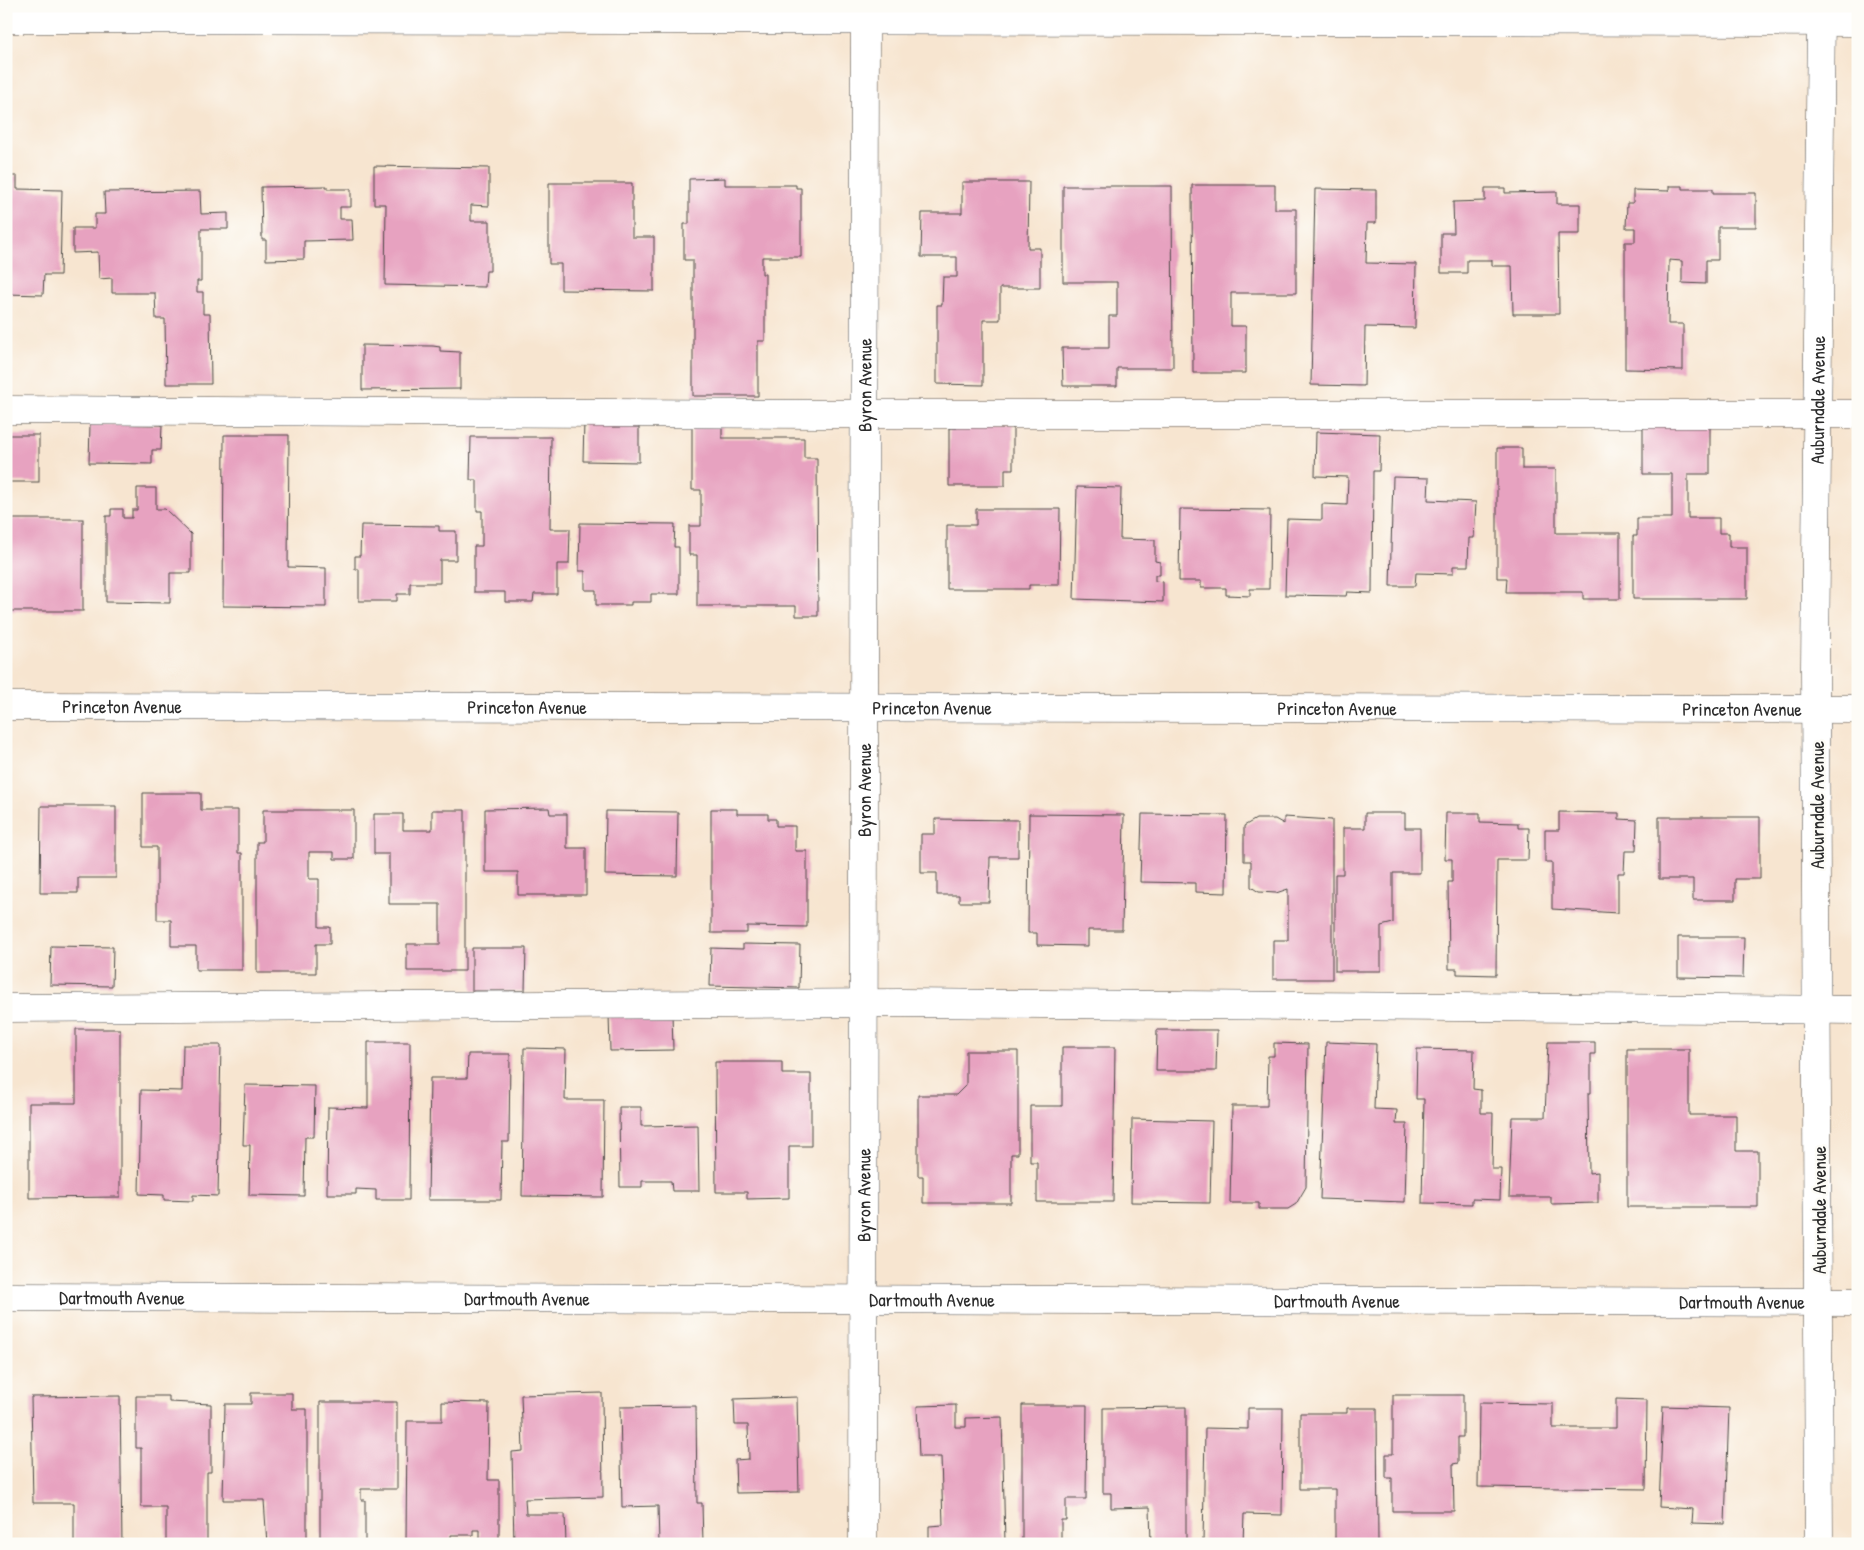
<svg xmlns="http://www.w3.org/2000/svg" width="1864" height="1550" font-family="'Patrick Hand',sans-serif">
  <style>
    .building { fill: #e7a2c0 }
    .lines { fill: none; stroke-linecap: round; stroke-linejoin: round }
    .minor-casing { stroke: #4a4744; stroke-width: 29 }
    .minor { stroke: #fff; stroke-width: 28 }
    .labels { text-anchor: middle; stroke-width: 5; stroke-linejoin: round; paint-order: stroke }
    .street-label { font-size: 19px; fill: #2b2b2b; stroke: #fdfcf7 }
  </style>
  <rect width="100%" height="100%" fill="#fdfcf7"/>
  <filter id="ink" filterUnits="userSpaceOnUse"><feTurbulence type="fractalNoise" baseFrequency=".02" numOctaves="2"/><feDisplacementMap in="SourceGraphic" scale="10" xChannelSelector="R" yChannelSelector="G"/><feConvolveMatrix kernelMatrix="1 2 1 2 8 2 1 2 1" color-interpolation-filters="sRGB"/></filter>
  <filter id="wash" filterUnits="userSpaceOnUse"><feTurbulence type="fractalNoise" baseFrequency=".0096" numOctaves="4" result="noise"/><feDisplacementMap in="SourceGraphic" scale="20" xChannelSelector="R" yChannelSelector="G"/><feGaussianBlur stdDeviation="1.12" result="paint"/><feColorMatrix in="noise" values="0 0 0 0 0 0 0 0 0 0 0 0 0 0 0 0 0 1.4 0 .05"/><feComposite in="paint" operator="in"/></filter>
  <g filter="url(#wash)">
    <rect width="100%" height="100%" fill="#f7e5d0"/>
    <g id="blocks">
      <g class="building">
        <polygon points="374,166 489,168 489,206 471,205 471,221 490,221 490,271 486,271 485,287 385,285 386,204 374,204"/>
        <polygon points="6,176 17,176 17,189 62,190 60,275 44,275 43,295 6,294"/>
        <polygon points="725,178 725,185 796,185 796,188 801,188 801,257 762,257 762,274 765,274 765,341 758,341 758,396 693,396 693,260 684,260 684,224 689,224 689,179"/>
        <polygon points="962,182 1029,182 1028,248 1040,248 1040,288 1000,288 1000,320 983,320 983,385 937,384 937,305 942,305 943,277 957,277 957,257 921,257 922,213 962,213"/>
        <polygon points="549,183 632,183 632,237 654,237 654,291 561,290 561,264 549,264"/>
        <polygon points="1192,185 1275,185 1275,209 1296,209 1296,293 1231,293 1231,326 1246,326 1246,373 1193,373"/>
        <polygon points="327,186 327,189 351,189 351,207 340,207 340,219 352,219 353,240 304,241 304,259 266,260 266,240 262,240 261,187"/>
        <polygon points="1063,186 1172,186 1173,368 1117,368 1117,386 1063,386 1062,348 1109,348 1109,316 1117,316 1117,282 1063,282"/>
        <polygon points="1669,186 1683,186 1683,189 1713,189 1713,193 1756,193 1756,227 1718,227 1718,260 1706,260 1706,284 1682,283 1682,261 1669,260 1668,324 1683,324 1683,370 1625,369 1625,242 1635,242 1635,228 1626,228 1627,203 1633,203 1633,190 1669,191"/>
        <polygon points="1485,188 1505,188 1505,193 1557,192 1557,204 1580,204 1580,234 1558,234 1559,314 1513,314 1512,266 1492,266 1492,260 1467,260 1467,273 1441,273 1441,233 1454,233 1453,202 1485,201"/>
        <polygon points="1315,189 1376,190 1376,223 1367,223 1366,263 1416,264 1415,328 1365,327 1364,386 1311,385"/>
        <polygon points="200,191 201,214 228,213 228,229 201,229 201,281 197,281 197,292 203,292 203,314 210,314 211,384 166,384 165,319 156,319 155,293 112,293 112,278 99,279 98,252 73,253 73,228 95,228 95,214 105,214 104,192"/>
        <polygon points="362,345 433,346 440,347 440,351 460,352 460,389 362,390"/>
        <polygon points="584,421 639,422 639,462 583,461"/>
        <polygon points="692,422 722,422 722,438 804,438 804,458 817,458 818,616 796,616 796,606 697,606 697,555 689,555 689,526 701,526 701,490 692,490"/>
        <polygon points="1643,422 1710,422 1710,474 1688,474 1688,518 1719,518 1719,533 1729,533 1729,547 1747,547 1747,599 1633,599 1633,536 1637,536 1637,518 1672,518 1672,474 1643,474"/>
        <polygon points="90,424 162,425 161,450 152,450 152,464 89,463"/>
        <polygon points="957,425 1013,425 1013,469 1005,469 1005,486 949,486 949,428 957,428"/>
        <polygon points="1316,432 1380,434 1379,471 1373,471 1372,593 1347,592 1346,596 1285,595 1287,519 1322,520 1322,504 1347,505 1348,477 1315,476"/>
        <rect x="6" y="435" width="33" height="47"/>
        <polygon points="224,435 289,435 288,567 326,568 326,607 223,606"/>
        <polygon points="471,437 551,437 550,529 570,529 569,564 557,564 557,594 534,594 533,602 505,602 505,592 474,592 474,546 482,546 482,511 477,511 477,480 470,480"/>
        <polygon points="1497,448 1522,448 1522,469 1556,469 1556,533 1620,533 1620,599 1583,599 1583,592 1506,592 1507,578 1497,578"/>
        <polygon points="1393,477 1429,478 1428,500 1476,502 1474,538 1469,538 1468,566 1453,566 1453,574 1416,573 1415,586 1390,586"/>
        <polygon points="1077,487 1121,488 1120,539 1155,540 1155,561 1160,562 1160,575 1155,575 1155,581 1163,582 1163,602 1074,599"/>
        <polygon points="137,488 156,488 156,509 165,509 191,534 191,573 170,573 170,603 106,602 106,516 111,516 111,509 123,509 123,518 132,518 132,510 137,510"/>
        <polygon points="976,509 1060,509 1059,585 1029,585 1029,589 947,589 947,525 976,525"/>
        <polygon points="1180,509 1270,510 1269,589 1250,589 1250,596 1226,595 1226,588 1201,588 1201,581 1179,581"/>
        <rect x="6" y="519" width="77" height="92"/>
        <polygon points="580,523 675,524 674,547 679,547 679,594 651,594 651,602 631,602 631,605 596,605 596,590 585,590 585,571 579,571"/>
        <polygon points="361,525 439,526 439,531 456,531 456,560 440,560 440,583 410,583 410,594 397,594 397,601 359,601 359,569 355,569 355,556 360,556"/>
        <polygon points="143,793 201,793 201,810 238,810 238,853 242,853 242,970 196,970 196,946 171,946 171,920 157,920 157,847 143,847"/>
        <polygon points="41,806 116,806 116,878 78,878 78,893 40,893"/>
        <polygon points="549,808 550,814 567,814 567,848 586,848 586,895 518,895 518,872 485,872 485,809"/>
        <polygon points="711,809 737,809 737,814 768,814 768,819 776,819 776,826 795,826 795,851 807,851 807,927 747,926 747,933 711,933"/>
        <polygon points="263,810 354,810 354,859 334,859 334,852 309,852 309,879 319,879 319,927 330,927 330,944 316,944 316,973 257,973 257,842 263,842"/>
        <polygon points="432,810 465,810 465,971 407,971 407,944 440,944 440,904 389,904 389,854 374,854 374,814 403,814 403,830 432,830"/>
        <polygon points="606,811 678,812 677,876 605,875"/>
        <polygon points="1559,812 1619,813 1619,819 1637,820 1636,851 1625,851 1624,873 1618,873 1618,913 1552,909 1552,862 1545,862 1545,830 1559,830"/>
        <polygon points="1365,813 1405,813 1405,828 1420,828 1420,873 1393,873 1393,923 1381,926 1381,971 1335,971 1335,874 1343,874 1343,828 1365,828"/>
        <polygon points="1446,813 1480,813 1480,822 1518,823 1518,828 1529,828 1528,860 1497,860 1496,975 1457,974 1457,969 1449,969 1448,882 1452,882 1452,859 1445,859"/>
        <polygon points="1029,814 1124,815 1122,930 1088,930 1088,946 1037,945 1037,933 1028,933"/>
        <polygon points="1142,814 1227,815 1226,893 1195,892 1195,883 1140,882"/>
        <polygon points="1284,817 1332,820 1332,979 1273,979 1273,940 1288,940 1288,889 1276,893 1259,892 1251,887 1251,861 1244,861 1244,826 1256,819 1275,819 1284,824"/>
        <polygon points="1659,817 1760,817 1760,879 1735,879 1735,900 1693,900 1693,879 1659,879"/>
        <polygon points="935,819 1018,820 1018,857 990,857 989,902 959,902 959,895 937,895 937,873 921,873 921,834 935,834"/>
        <polygon points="1678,937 1744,937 1743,978 1678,977"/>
        <polygon points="743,944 800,945 799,988 710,986 711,948 743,949"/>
        <polygon points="51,946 113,947 112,986 50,985"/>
        <polygon points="472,948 526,948 525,991 472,991"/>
        <polygon points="672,1013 673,1050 610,1051 609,1014"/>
        <polygon points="76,1029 120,1029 120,1197 29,1198 29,1103 76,1103"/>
        <polygon points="1157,1030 1217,1030 1216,1071 1156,1071"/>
        <polygon points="368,1042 410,1042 409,1200 376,1200 376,1190 356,1189 356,1194 327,1194 328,1107 368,1108"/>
        <polygon points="1326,1042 1376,1044 1374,1109 1397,1110 1396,1124 1407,1124 1405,1202 1320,1199"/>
        <polygon points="1548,1042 1595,1042 1595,1054 1591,1054 1591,1093 1588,1093 1589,1173 1598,1172 1598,1203 1551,1204 1551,1197 1509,1197 1512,1117 1545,1117"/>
        <polygon points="1274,1043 1308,1044 1306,1187 1296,1204 1288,1209 1259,1209 1259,1203 1230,1203 1232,1106 1267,1106 1268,1056 1274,1056"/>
        <polygon points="183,1045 221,1045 218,1196 193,1195 193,1201 164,1200 164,1195 139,1194 141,1090 182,1091"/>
        <polygon points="1062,1047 1115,1047 1113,1202 1037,1202 1037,1162 1030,1162 1030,1106 1062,1106"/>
        <polygon points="524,1048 566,1049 565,1100 604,1100 603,1197 522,1196"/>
        <polygon points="1417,1049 1474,1050 1473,1089 1481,1090 1481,1113 1493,1113 1492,1169 1501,1169 1500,1200 1472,1199 1472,1204 1422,1203 1424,1099 1416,1099"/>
        <polygon points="1627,1049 1689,1049 1689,1115 1736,1115 1736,1151 1758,1151 1758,1207 1627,1207"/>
        <polygon points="966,1051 1018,1051 1018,1154 1011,1154 1011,1203 923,1203 923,1176 918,1176 918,1095 956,1095 966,1085"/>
        <polygon points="468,1054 510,1054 509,1142 502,1142 501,1200 428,1200 430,1078 467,1078"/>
        <polygon points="715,1062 782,1062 782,1074 811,1074 811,1146 789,1146 789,1198 747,1199 747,1192 716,1192"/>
        <polygon points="245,1085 315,1086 314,1137 305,1137 304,1196 249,1195 250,1145 243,1145"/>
        <polygon points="619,1107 641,1107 641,1126 698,1125 699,1191 672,1191 671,1181 642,1181 642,1187 620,1187"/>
        <polygon points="1132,1119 1212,1121 1210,1203 1131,1202"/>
        <polygon points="251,1393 292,1393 292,1409 307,1409 307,1544 267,1544 264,1500 223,1500 225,1404 251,1404"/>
        <polygon points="602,1393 603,1497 525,1499 526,1514 565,1514 566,1544 514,1544 512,1452 523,1451 521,1395"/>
        <polygon points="1393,1395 1463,1395 1463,1437 1458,1437 1458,1463 1453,1464 1454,1511 1392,1511 1392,1478 1386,1478 1386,1454 1393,1454"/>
        <polygon points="120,1396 122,1544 74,1544 74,1503 33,1503 31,1397"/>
        <polygon points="136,1396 169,1396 169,1402 211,1404 211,1472 207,1472 207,1544 166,1544 166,1507 141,1507 141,1448 136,1448"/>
        <polygon points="797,1397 799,1492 736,1493 735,1460 749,1459 748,1425 735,1425 734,1399"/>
        <polygon points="1616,1399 1647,1400 1646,1489 1478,1487 1479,1403 1553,1404 1553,1428 1616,1428"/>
        <polygon points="320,1402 397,1402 397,1489 361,1489 361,1500 365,1500 365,1544 320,1544"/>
        <polygon points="442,1402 489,1403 488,1480 499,1480 499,1544 480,1544 480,1530 473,1530 473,1535 451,1535 451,1544 406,1543 407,1421 442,1421"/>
        <polygon points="956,1405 956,1427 966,1427 966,1418 1002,1417 1005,1544 929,1544 929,1526 943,1525 941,1457 919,1457 917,1406"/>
        <polygon points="1022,1405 1087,1405 1086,1499 1066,1499 1066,1520 1061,1520 1061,1544 1022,1544"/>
        <polygon points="696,1406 697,1503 702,1503 703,1544 659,1544 658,1506 622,1507 620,1407"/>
        <polygon points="1663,1406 1729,1408 1725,1524 1692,1523 1693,1509 1659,1507"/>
        <polygon points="1186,1407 1186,1544 1151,1544 1150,1507 1111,1508 1111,1493 1103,1493 1103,1408"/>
        <polygon points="1248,1408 1283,1408 1282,1515 1244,1514 1243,1544 1203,1544 1205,1428 1248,1429"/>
        <polygon points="1347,1408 1377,1408 1378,1544 1335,1544 1335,1489 1300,1489 1300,1413 1347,1413"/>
      </g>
    </g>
  </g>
  <g filter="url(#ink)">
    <use href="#blocks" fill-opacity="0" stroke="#4a4744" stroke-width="1"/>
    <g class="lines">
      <defs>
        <g id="minor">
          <polyline points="6,19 1858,22"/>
          <polyline points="6,410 824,414 1858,414"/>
          <path id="s1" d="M6,706L1858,709"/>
          <polyline points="6,1008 902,1003 1858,1010"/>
          <path id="s2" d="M6,1297L1858,1302"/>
          <path id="s3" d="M863,1544L865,6"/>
          <path id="s4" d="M1819,1544L1815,669L1821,6"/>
        </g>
      </defs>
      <use href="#minor" class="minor-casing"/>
      <use href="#minor" class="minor"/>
    </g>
  </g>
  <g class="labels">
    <g class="street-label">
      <text dy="7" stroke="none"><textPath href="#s3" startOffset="1159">Byron Avenue</textPath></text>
      <text dy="7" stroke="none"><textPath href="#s4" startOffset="1144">Auburndale Avenue</textPath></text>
      <text dy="7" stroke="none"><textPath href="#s1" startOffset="116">Princeton Avenue</textPath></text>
      <text dy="7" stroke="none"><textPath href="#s1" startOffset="521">Princeton Avenue</textPath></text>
      <text dy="7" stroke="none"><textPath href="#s1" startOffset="926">Princeton Avenue</textPath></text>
      <text dy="7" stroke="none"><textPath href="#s1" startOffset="1331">Princeton Avenue</textPath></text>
      <text dy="7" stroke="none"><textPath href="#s1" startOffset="1736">Princeton Avenue</textPath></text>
      <text dy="7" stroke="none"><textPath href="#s3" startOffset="754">Byron Avenue</textPath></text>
      <text transform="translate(1817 805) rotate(-90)" y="7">Auburndale Avenue</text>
      <text dy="7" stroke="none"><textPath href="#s3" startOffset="349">Byron Avenue</textPath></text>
      <text transform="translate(1819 1210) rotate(-90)" y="7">Auburndale Avenue</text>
      <text dy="7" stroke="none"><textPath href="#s2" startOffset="116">Dartmouth Avenue</textPath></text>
      <text dy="7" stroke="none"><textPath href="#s2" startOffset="521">Dartmouth Avenue</textPath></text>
      <text dy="7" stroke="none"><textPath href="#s2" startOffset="926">Dartmouth Avenue</textPath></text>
      <text dy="7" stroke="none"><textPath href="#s2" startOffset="1331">Dartmouth Avenue</textPath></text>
      <text dy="7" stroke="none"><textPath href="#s2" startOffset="1736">Dartmouth Avenue</textPath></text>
    </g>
  </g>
  <rect width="1864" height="1550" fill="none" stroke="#fdfcf7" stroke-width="25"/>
</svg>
